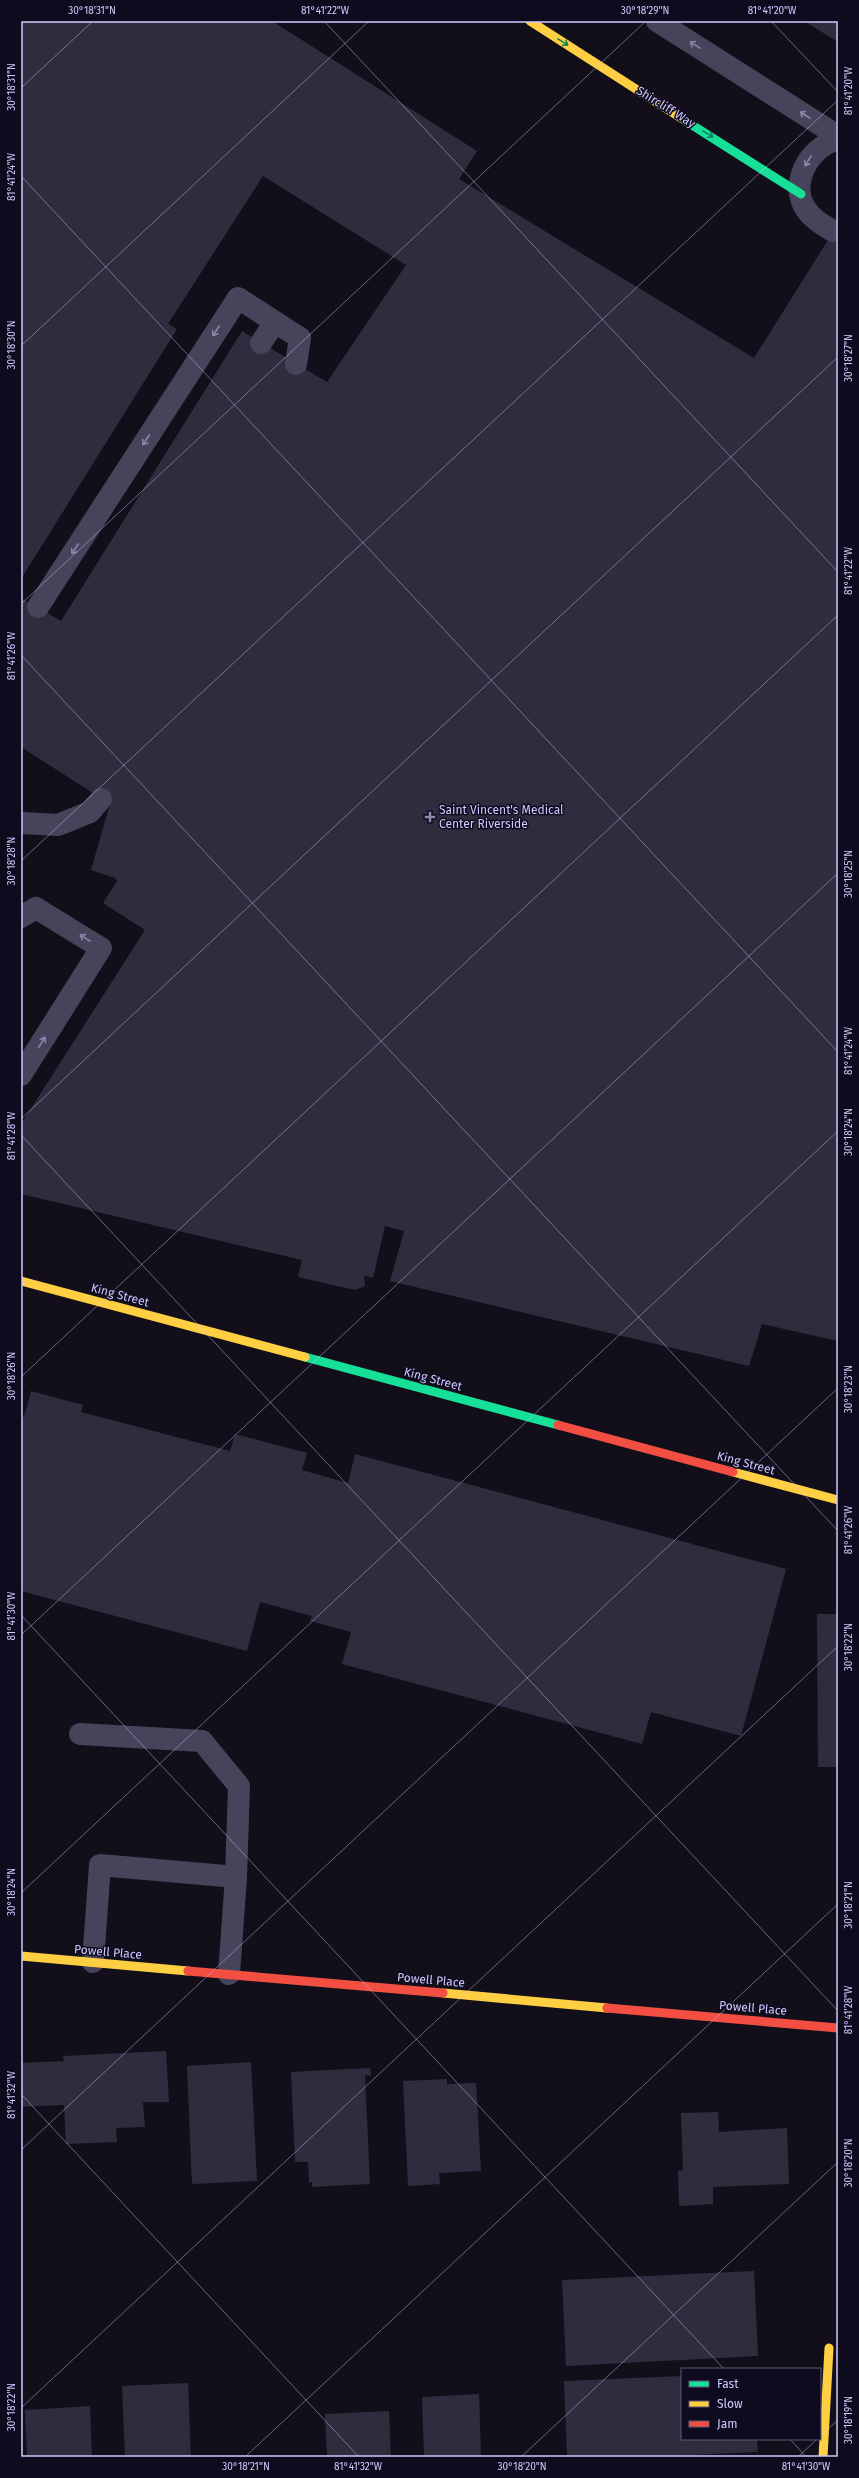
<svg xmlns="http://www.w3.org/2000/svg" width="859" height="2478" font-family="'Fira Sans',sans-serif">
  <style>
    .building { fill: #302c3e }
    .lines { fill: none; stroke-linecap: round; stroke-linejoin: round }
    .lane { stroke: #46445b; stroke-width: 22 }
    .street { stroke: #46445b; stroke-width: 22 }
    .fast { stroke: #16e098; stroke-width: 9 }
    .slow { stroke: #ffcf43; stroke-width: 9 }
    .jam { stroke: #f24e42; stroke-width: 9 }
    .oneway { stroke: #138062 }
    .oneway2 { stroke: #8c86ad }
    .ticks { fill: none; stroke: #d1c9ff; stroke-width: 1; stroke-opacity: 0.45 }
    .poi-dot { fill: #8e88af; stroke: #0f0b1f; stroke-width: 1.5 }
    .labels { text-anchor: middle; stroke-width: 3; stroke-linejoin: round; paint-order: stroke }
    .street-label { font-size: 12px; fill: #d1c9ff; stroke: #0f0b1f }
    .poi-label { font-size: 12px; fill: #d1c9ff; stroke: #0f0b1f; text-anchor: start }
    .neatline { fill: none; stroke: #d1c9ff; stroke-width: 1.5 }
    .ticks-label { font-size: 10px; text-anchor: middle; fill: #d1c9ff }
  </style>
  <rect width="100%" height="100%" fill="#120f1a"/>
  <g class="building">
    <polygon points="21,21 272,21 477,151 459,179 754,358 838,224 838,1341 762,1324 749,1366 390,1281 404,1231 385,1226 373,1278 364,1275 365,1286 355,1290 298,1277 302,1260 21,1194 21,1124 145,930 103,903 117,881 115,878 91,870 110,804 21,747 21,598 61,621 242,331 327,382 406,265 263,176 168,324 177,329 21,579"/>
    <polygon points="804,21 838,21 838,42"/>
    <polygon points="31,1391 83,1405 81,1412 230,1451 235,1434 307,1453 302,1470 348,1483 355,1454 786,1569 741,1736 651,1712 642,1744 342,1664 351,1632 310,1621 312,1616 260,1602 247,1651 21,1591 21,1416 24,1417"/>
    <polygon points="817,1614 838,1614 838,1767 818,1767"/>
    <polygon points="166,2051 169,2102 143,2102 145,2127 116,2128 117,2142 66,2144 64,2105 21,2107 21,2063 64,2061 63,2056"/>
    <polygon points="251,2062 257,2181 192,2184 187,2066"/>
    <polygon points="370,2068 371,2076 365,2075 370,2184 312,2187 312,2182 309,2182 308,2162 295,2162 291,2072"/>
    <polygon points="447,2079 447,2084 476,2083 481,2171 439,2173 440,2184 408,2186 403,2081"/>
    <polygon points="718,2112 719,2132 787,2128 789,2184 713,2187 713,2204 679,2206 678,2171 683,2170 681,2113"/>
    <polygon points="754,2271 758,2356 566,2366 562,2280"/>
    <polygon points="682,2376 682,2439 757,2439 758,2452 647,2457 567,2457 564,2381"/>
    <polygon points="188,2383 191,2457 125,2457 122,2386"/>
    <polygon points="479,2394 481,2457 424,2457 422,2397"/>
    <polygon points="90,2406 92,2457 27,2457 25,2410"/>
    <polygon points="389,2411 391,2457 327,2457 325,2414"/>
  </g>
  <g class="lines">
    <g class="lane">
      <path d="M833,231C827,227 820,224 815,219C784,194 804,149 838,139"/>
      <polyline points="261,343 275,322"/>
      <polyline points="38,607 238,298 300,338 296,364"/>
      <polyline points="23,823 58,825 90,812 101,799"/>
      <polyline points="21,917 36,908 101,948 21,1075"/>
      <polyline points="80,1734 202,1741 239,1786 236,1877"/>
      <polyline points="93,1962 100,1865 236,1877 229,1974"/>
    </g>
    <polyline class="street" points="657,21 838,136"/>
    <g class="fast">
      <polyline points="681,118 801,194"/>
      <polyline points="305,1357 558,1425"/>
    </g>
    <g class="slow">
      <polyline points="530,21 681,118"/>
      <polyline points="21,1281 305,1357"/>
      <polyline points="733,1472 838,1500"/>
      <polyline points="21,1956 188,1971"/>
      <polyline points="443,1993 607,2008"/>
      <polyline points="823,2457 829,2348"/>
    </g>
    <g class="jam">
      <polyline points="558,1425 733,1472"/>
      <polyline points="188,1971 443,1993"/>
      <polyline points="607,2008 838,2028"/>
    </g>
  </g>
  <defs><path id="oneway-shaft" d="M-6 0H5M1.5-3L5.5 0L1.5 3" fill="none" stroke-width="1.6" stroke-linecap="round" stroke-linejoin="round"/></defs>
  <g class="oneway">
    <use href="#oneway-shaft" transform="translate(563 42) rotate(32)"/>
    <use href="#oneway-shaft" transform="translate(708 134) rotate(32)"/>
  </g>
  <g class="oneway2">
    <use href="#oneway-shaft" transform="translate(695 45) rotate(-148)"/>
    <use href="#oneway-shaft" transform="translate(805 115) rotate(-147)"/>
    <use href="#oneway-shaft" transform="translate(808 161) rotate(121)"/>
    <use href="#oneway-shaft" transform="translate(216 331) rotate(123)"/>
    <use href="#oneway-shaft" transform="translate(146 440) rotate(123)"/>
    <use href="#oneway-shaft" transform="translate(75 549) rotate(123)"/>
    <use href="#oneway-shaft" transform="translate(85 938) rotate(-148)"/>
    <use href="#oneway-shaft" transform="translate(42 1042) rotate(-58)"/>
  </g>
  <path class="ticks" d="M324,21L838,572M771,21L838,92M21,88L93,21M21,176L838,1052M21,346L369,21M21,604L646,21M21,655L838,1531M21,861L838,100M21,1119L838,357M21,1135L838,2011M21,1377L838,615M21,1615L724,2369M21,1635L838,873M21,1893L838,1131M21,2094L359,2457M21,2150L838,1388M21,2408L838,1646M820,2436L838,2420M790,2439L806,2457M245,2457L838,1904M521,2457L838,2162M798,2457L817,2439"/>
  <path class="poi-dot" d="M428 811h4v4h4v4h-4v4h-4v-4h-4v-4h4z"/>
  <g class="labels">
    <g class="street-label">
      <text transform="translate(666 107) rotate(32)" y="4">Shircliff Way</text>
      <text transform="translate(120 1295) rotate(15)" y="4">King Street</text>
      <text transform="translate(433 1379) rotate(15)" y="4">King Street</text>
      <text transform="translate(746 1463) rotate(15)" y="4">King Street</text>
      <text transform="translate(108 1952) rotate(5)" y="4">Powell Place</text>
      <text transform="translate(431 1980) rotate(5)" y="4">Powell Place</text>
      <text transform="translate(753 2008) rotate(5)" y="4">Powell Place</text>
    </g>
    <g class="poi-label">
      <text x="439" y="814">Saint Vincent's Medical<tspan x="439" dy="14">Center Riverside</tspan></text>
    </g>
  </g>
  <rect width="859" height="2478" fill="none" stroke="#0f0b1f" stroke-width="44"/>
  <rect x="681" y="2368" width="140" height="72" fill="#0f0b1f" stroke="#5d5779"/>
  <rect x="689" y="2381" width="20" height="6" fill="#16e098" stroke="#5d5779"/>
  <text x="717" y="2388" font-size="12" fill="#d1c9ff">Fast</text>
  <rect x="689" y="2401" width="20" height="6" fill="#ffcf43" stroke="#5d5779"/>
  <text x="717" y="2408" font-size="12" fill="#d1c9ff">Slow</text>
  <rect x="689" y="2421" width="20" height="6" fill="#f24e42" stroke="#5d5779"/>
  <text x="717" y="2428" font-size="12" fill="#d1c9ff">Jam</text>
  <rect x="22" y="22" width="815" height="2434" class="neatline"/>
  <g class="ticks-label">
    <text x="92" y="14">30°18'31"N</text>
    <text x="325" y="14">81°41'22"W</text>
    <text x="645" y="14">30°18'29"N</text>
    <text x="772" y="14">81°41'20"W</text>
    <text transform="translate(11 87) rotate(-90)" y="4">30°18'31"N</text>
    <text transform="translate(848 91) rotate(-90)" y="4">81°41'20"W</text>
    <text transform="translate(11 177) rotate(-90)" y="4">81°41'24"W</text>
    <text transform="translate(11 345) rotate(-90)" y="4">30°18'30"N</text>
    <text transform="translate(848 358) rotate(-90)" y="4">30°18'27"N</text>
    <text transform="translate(848 571) rotate(-90)" y="4">81°41'22"W</text>
    <text transform="translate(11 656) rotate(-90)" y="4">81°41'26"W</text>
    <text transform="translate(11 861) rotate(-90)" y="4">30°18'28"N</text>
    <text transform="translate(848 874) rotate(-90)" y="4">30°18'25"N</text>
    <text transform="translate(848 1051) rotate(-90)" y="4">81°41'24"W</text>
    <text transform="translate(848 1132) rotate(-90)" y="4">30°18'24"N</text>
    <text transform="translate(11 1136) rotate(-90)" y="4">81°41'28"W</text>
    <text transform="translate(11 1376) rotate(-90)" y="4">30°18'26"N</text>
    <text transform="translate(848 1389) rotate(-90)" y="4">30°18'23"N</text>
    <text transform="translate(848 1530) rotate(-90)" y="4">81°41'26"W</text>
    <text transform="translate(11 1616) rotate(-90)" y="4">81°41'30"W</text>
    <text transform="translate(848 1647) rotate(-90)" y="4">30°18'22"N</text>
    <text transform="translate(11 1892) rotate(-90)" y="4">30°18'24"N</text>
    <text transform="translate(848 1905) rotate(-90)" y="4">30°18'21"N</text>
    <text transform="translate(848 2010) rotate(-90)" y="4">81°41'28"W</text>
    <text transform="translate(11 2095) rotate(-90)" y="4">81°41'32"W</text>
    <text transform="translate(848 2163) rotate(-90)" y="4">30°18'20"N</text>
    <text transform="translate(11 2407) rotate(-90)" y="4">30°18'22"N</text>
    <text transform="translate(848 2420) rotate(-90)" y="4">30°18'19"N</text>
    <text x="246" y="2470">30°18'21"N</text>
    <text x="358" y="2470">81°41'32"W</text>
    <text x="522" y="2470">30°18'20"N</text>
    <text x="806" y="2470">81°41'30"W</text>
  </g>
</svg>
